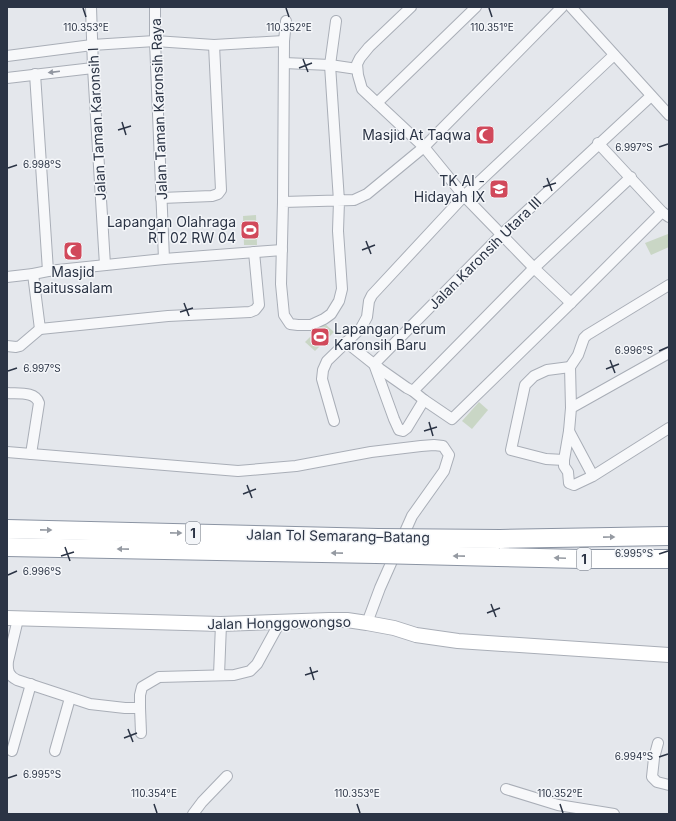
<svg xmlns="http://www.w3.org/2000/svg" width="676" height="821" font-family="Inter,sans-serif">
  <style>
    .green { fill: #c9d6c5 }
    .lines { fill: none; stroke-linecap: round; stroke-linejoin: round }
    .street-casing { stroke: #a9aeb7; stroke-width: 12 }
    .secondary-casing { stroke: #a9aeb7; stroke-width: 16 }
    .highway-casing { stroke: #8b94a3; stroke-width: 20 }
    .street { stroke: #f7f8fa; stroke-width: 10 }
    .secondary { stroke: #fff; stroke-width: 14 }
    .highway { stroke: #fff; stroke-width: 18 }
    .highway-bridge-casing { stroke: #8b94a3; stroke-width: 20; stroke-linecap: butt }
    .highway-bridge { stroke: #fff; stroke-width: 18 }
    .oneway { fill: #9196a0 }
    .oneway2 { fill: #959aa2 }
    .ticks { fill: none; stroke: #2b3445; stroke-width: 1.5 }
    .labels { text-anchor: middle; stroke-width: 3; stroke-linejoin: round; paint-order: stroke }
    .shield { fill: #f4f6f9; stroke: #676e7b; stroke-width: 1 }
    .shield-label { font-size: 13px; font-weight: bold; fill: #2b3445 }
    .street-label { font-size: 14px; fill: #2b3445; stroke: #f4f6f9 }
    .poi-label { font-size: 14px; fill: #2b3445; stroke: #f4f6f9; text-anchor: end }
    .ticks-label { font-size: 10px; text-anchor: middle; fill: #2b3445; stroke: #f4f6f9; stroke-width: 3; stroke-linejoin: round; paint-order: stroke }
  </style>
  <rect width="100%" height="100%" fill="#e4e7ec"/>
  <g class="green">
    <polygon points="256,215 257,245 244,245 243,216"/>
    <polygon points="668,234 669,247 651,255 645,243"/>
    <polygon points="324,323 334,332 315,351 305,342"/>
    <polygon points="479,402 488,410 472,429 462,421"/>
  </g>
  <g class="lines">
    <defs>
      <g id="street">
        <polyline points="91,7 93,68 105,265"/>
        <polyline points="155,7 155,41 164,259"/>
        <polyline points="411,7 369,47 360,58 357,64 358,75 362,89 424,147 464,196 534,268 571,303"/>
        <polyline points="571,7 669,115"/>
        <polyline points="336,21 330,65 339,201 338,231 342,289 339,301 331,314 324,319 311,325 298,325 290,324 284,315 281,284 283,202 354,200 367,194 424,147 562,7"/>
        <polyline points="7,56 92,45 155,41 214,45 284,41"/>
        <polyline points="284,63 330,65 357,69"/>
        <polyline points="35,74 48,271"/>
        <polyline points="7,78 93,68"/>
        <polyline points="377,103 476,7"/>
        <polyline points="598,143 662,212 669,217"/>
        <polyline points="161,198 212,196 218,194 221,190 214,45"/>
        <polyline points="283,202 284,41 286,21"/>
        <polyline points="33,274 40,329 168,316 250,312 255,310 259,305 254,252"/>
        <polyline points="7,277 33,274 48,271 164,259 282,250"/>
        <polyline points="346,342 380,369 407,388 413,391 424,400 452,419 571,303 662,212"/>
        <polyline points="7,346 16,347 20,346 40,329"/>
        <polyline points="374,364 502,234 651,96"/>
        <polyline points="374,364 394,419 399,430 403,431 407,428 424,400"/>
        <polyline points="413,391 534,268 631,177"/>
        <path d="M7,393C18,394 35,391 39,403L31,454"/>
        <polyline points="571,408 570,367 578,355 584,338 587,335 669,285"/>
        <polyline points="334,421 322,379 323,370 327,361 361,328 367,317 369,301 372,295 464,196 614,55"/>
        <polyline points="569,431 571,408 669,353"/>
        <polyline points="7,452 238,471 296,466 371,452 421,446 434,445 443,446 449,455 444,471 412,516 380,588 367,623"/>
        <polyline points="564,460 546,459 511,450 525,385 534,376 547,370 570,367"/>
        <polyline points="593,476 574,485 569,483 568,472 564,466 564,460 569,431 593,476 669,428"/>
        <path d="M18,619L8,661C7,671 9,676 17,680L90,704L125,708H140V695L142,687L159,677L234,675L250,671L257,664L280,622"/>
        <polyline points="219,675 221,624"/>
        <polyline points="140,708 141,733"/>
        <polyline points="658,743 654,758 652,777 657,782 669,785"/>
        <polyline points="12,751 31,684"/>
        <polyline points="55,751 70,698"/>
        <polyline points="506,789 558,805 614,814"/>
        <polyline points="193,814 202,802 227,776"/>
      </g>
      <polyline id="secondary" points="7,618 221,624 329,620 347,620 367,623 394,628 416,635 458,641 669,655"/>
      <g id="highway">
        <polyline points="7,529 378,538"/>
        <polyline points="500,539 669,536"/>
        <polyline points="7,547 376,554"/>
        <polyline points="498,557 581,559 669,559"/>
      </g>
    </defs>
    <use href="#street" class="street-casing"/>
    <use href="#secondary" class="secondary-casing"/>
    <use href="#highway" class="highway-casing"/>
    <use href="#street" class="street"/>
    <use href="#secondary" class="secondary"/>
    <use href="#highway" class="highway"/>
    <defs>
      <g id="highway-bridge">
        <polyline points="378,538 500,539"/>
        <polyline points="376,554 498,557"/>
      </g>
    </defs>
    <use href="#highway-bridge" class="highway-bridge-casing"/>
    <use href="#highway-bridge" class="highway-bridge"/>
  </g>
  <defs><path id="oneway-solid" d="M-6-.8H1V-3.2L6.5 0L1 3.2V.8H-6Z"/></defs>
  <use class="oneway" href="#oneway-solid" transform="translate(54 72) rotate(173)"/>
  <g class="oneway2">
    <use href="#oneway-solid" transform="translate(46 530) rotate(1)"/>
    <use href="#oneway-solid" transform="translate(176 533) rotate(1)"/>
    <use href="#oneway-solid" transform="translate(609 537) rotate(-1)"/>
    <use href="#oneway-solid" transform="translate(123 549) rotate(-179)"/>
    <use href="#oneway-solid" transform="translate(337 553) rotate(-179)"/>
    <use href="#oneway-solid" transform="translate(459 556) rotate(-179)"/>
    <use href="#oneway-solid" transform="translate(560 558) rotate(-178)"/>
  </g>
  <path class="ticks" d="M83,8L86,17M286,8L289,17M489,8L492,17M303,59L308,72M299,68L312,63M122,122L126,135M118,130L131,126M659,147L668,144M8,168L17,165M547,178L552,191M543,187L556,183M366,241L371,254M362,250L375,245M184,303L189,316M180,312L193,308M659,351L668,347M610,360L615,373M606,369L619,364M8,371L17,368M429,422L433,436M424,431L437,427M247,485L252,498M243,494L256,489M65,547L70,561M659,554L668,551M61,556L74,552M8,575L17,571M491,604L496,617M487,613L500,608M310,667L314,680M305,675L318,671M128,729L133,742M124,738L137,733M659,757L668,754M8,778L17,775M154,804L157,813M357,804L360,813M560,804L563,813"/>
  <defs>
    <symbol id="mosque-square" viewBox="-11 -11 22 22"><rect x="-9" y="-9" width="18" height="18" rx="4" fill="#d1495b" stroke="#f4f6f9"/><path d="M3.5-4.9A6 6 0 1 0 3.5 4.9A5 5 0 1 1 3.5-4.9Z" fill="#fff"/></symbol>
    <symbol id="school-square" viewBox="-11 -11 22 22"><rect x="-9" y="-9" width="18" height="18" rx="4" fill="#d1495b" stroke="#f4f6f9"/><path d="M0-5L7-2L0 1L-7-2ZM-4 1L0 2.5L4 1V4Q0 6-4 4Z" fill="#fff"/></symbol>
    <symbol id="stadium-square" viewBox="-11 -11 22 22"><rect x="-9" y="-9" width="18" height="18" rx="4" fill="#d1495b" stroke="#f4f6f9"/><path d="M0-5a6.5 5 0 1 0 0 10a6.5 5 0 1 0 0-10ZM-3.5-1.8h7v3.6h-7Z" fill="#fff"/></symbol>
  </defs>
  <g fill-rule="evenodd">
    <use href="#mosque-square" x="474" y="124" width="22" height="22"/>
    <use href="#school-square" x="488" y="178" width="22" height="22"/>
    <use href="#stadium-square" x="239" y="219" width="22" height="22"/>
    <use href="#mosque-square" x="62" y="240" width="22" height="22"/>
    <use href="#stadium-square" x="309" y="326" width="22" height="22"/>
  </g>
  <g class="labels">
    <g class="shield">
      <rect x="186" y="522" width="14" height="22" rx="3"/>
      <rect x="577" y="548" width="14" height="22" rx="3"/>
    </g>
    <g class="shield-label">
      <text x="193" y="538">1</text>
      <text x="584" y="564">1</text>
    </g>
    <g class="street-label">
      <text transform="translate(159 109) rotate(-92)" y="5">Jalan Taman Karonsih Raya</text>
      <text transform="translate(97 124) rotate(-93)" y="5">Jalan Taman Karonsih I</text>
      <text transform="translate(485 253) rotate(-45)" y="5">Jalan Karonsih Utara III</text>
      <text transform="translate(338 536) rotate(1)" y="5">Jalan Tol Semarang–Batang</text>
      <text transform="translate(279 623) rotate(-1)" y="5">Jalan Honggowongso</text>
    </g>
    <g class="poi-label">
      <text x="471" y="140">Masjid At Taqwa</text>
      <text x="485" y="186">TK Al -<tspan x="485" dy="16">Hidayah IX</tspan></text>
      <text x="236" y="227">Lapangan Olahraga<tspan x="236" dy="16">RT 02 RW 04</tspan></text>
      <text x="73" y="277" text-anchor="middle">Masjid<tspan x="73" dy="16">Baitussalam</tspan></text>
      <text x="334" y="334" text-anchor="start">Lapangan Perum<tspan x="334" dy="16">Karonsih Baru</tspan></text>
    </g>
  </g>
  <g class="ticks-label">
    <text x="492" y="31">110.351°E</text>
    <text x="86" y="31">110.353°E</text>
    <text x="289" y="31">110.352°E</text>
    <text x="634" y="151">6.997°S</text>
    <text x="42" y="168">6.998°S</text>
    <text x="634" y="354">6.996°S</text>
    <text x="42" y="372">6.997°S</text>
    <text x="634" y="557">6.995°S</text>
    <text x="42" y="575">6.996°S</text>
    <text x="634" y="760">6.994°S</text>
    <text x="42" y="778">6.995°S</text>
    <text x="154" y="797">110.354°E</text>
    <text x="357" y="797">110.353°E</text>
    <text x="560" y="797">110.352°E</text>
  </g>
  <rect width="676" height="821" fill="none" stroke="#2b3445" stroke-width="16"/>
</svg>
